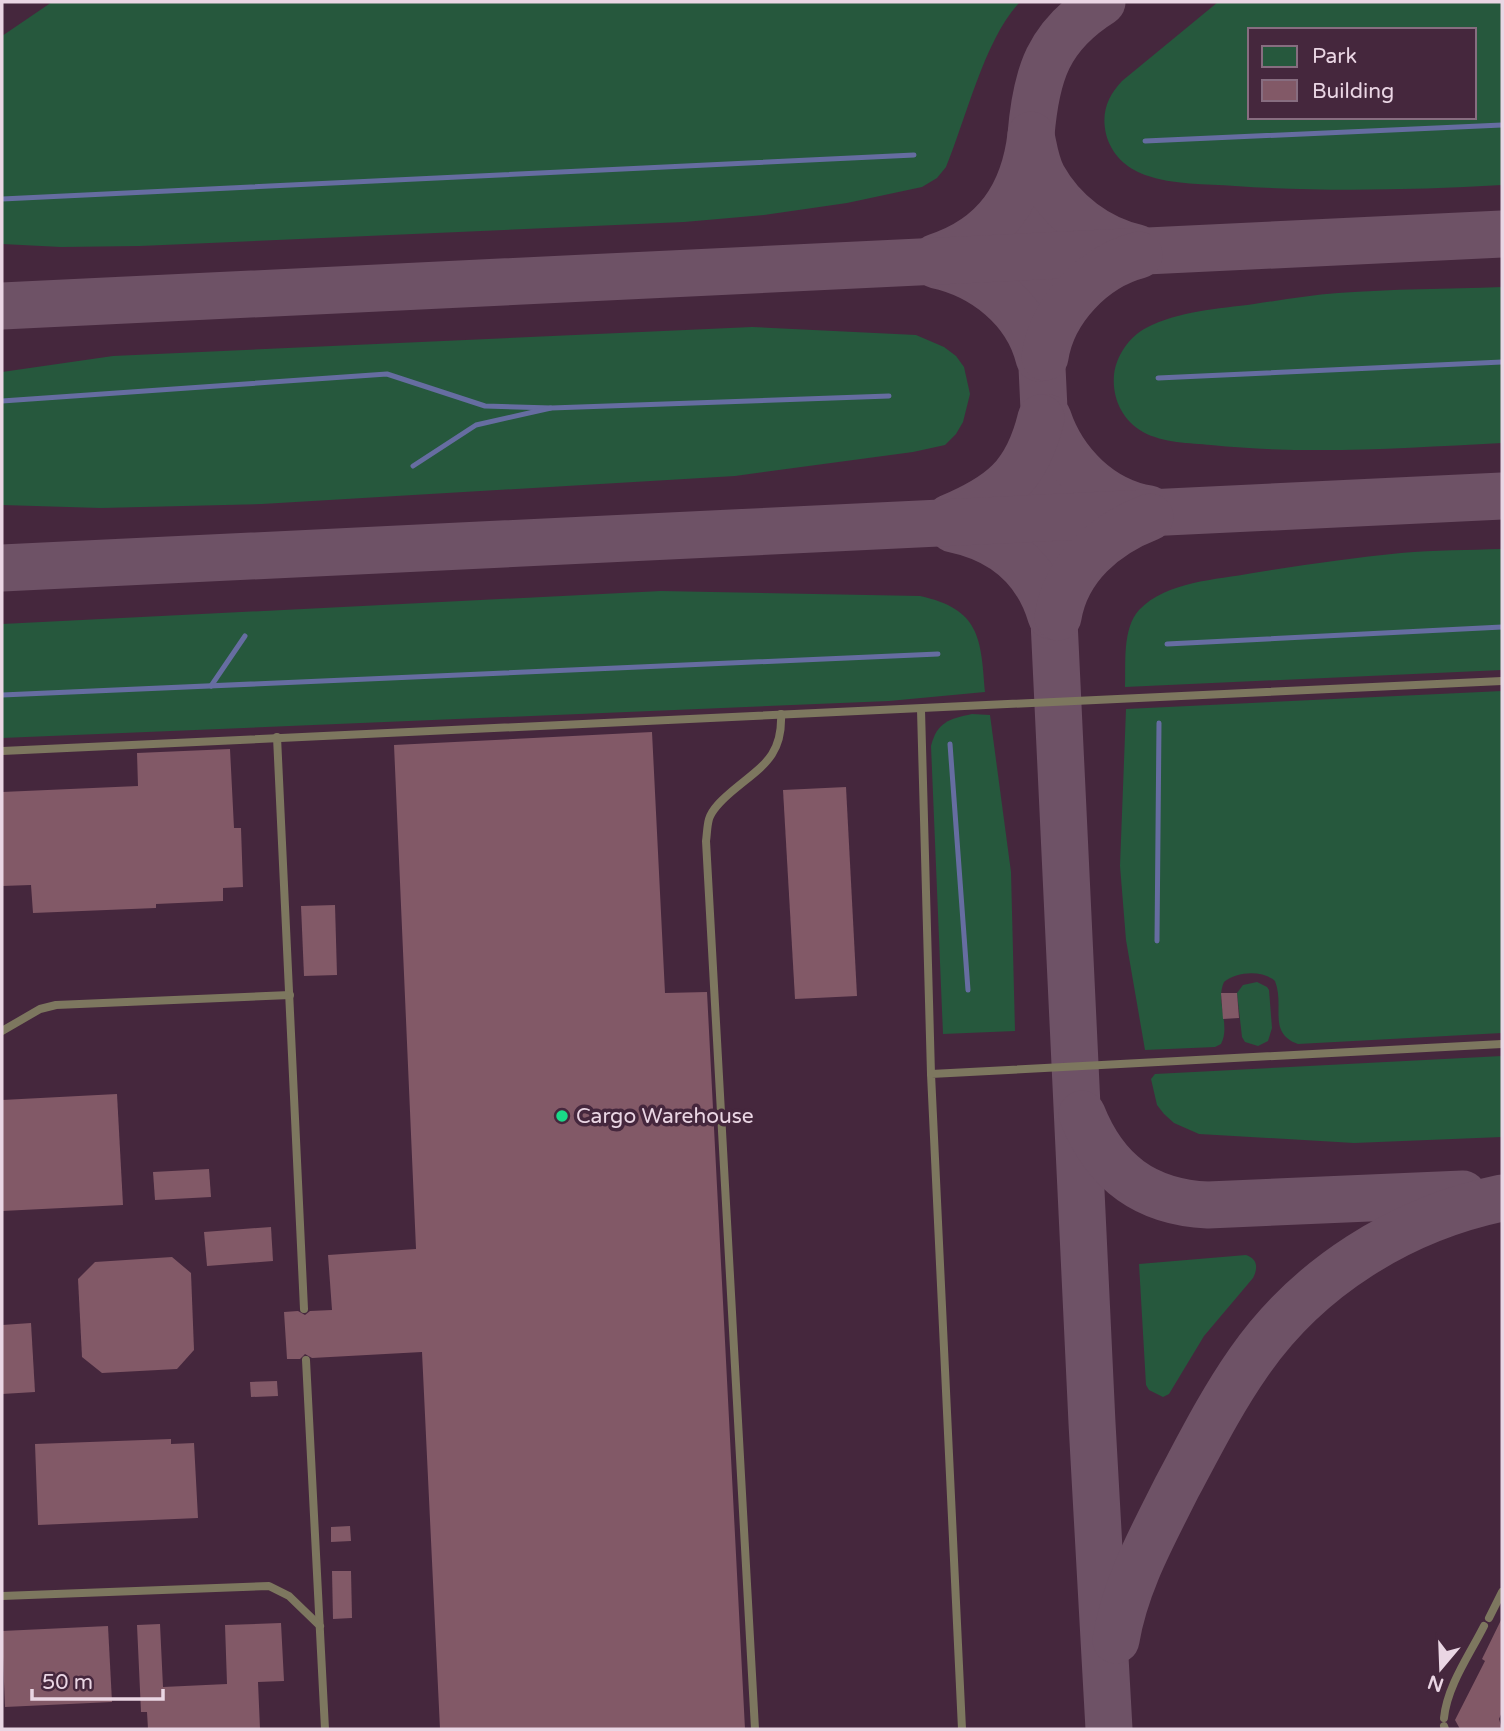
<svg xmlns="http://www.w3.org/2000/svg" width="1504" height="1731" font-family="'Varela Round',sans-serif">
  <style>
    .green { fill: #26583d; fill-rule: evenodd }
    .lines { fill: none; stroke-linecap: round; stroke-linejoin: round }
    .stream { stroke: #666da1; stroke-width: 5 }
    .taxiway { stroke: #6e5266; stroke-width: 47 }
    .building { fill: #825967 }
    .lane { stroke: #7d775f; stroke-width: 8 }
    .poi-dot { fill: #19d988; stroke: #45273d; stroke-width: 2.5 }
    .labels { text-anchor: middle; stroke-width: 7; stroke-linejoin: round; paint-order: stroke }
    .poi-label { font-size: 21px; fill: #ead6e4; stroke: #45273d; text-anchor: start }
  </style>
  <rect width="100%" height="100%" fill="#45273d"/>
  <g class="green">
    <path d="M52,2H1020C985,38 966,119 946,167L937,178L922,187L847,203L764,215L684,222L140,246L61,247L2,244V36Z"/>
    <path d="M1218,2H1502V185C1413,190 1324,192 1235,186C1206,184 1173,185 1145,175C1126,168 1111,154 1106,134C1101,112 1108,96 1122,81ZM1250,30H1474V117H1250Z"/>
    <path d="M1502,287V443C1405,448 1308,455 1211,445C1190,443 1163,443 1143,432C1122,420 1112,398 1114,375C1116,356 1129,337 1146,328C1178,311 1218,309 1254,304C1282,300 1310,295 1338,293C1392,289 1448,289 1502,287Z"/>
    <polygon points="752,327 916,335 944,347 956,356 964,367 970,394 963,422 956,434 945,445 913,452 735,476 262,504 101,508 2,505 2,372 113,356"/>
    <path d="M1502,549V670L1125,687C1126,663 1122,629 1139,610C1167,581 1216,580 1253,573C1302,565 1352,558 1401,553C1435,550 1469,550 1502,549Z"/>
    <path d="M661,591L920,596C980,609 981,638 985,692L889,701L2,738V624Z"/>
    <path d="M1502,691V1033L1298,1044C1267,1033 1285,1006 1275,981C1263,970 1237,971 1224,982C1215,1001 1231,1025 1221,1044L1215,1047L1145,1050L1126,940L1120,866L1126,709Z"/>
    <path d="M972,714L990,715L1011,872L1015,1031L943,1034L931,746C937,722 949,719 972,714Z"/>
    <polygon points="1257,982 1267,987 1269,990 1272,1028 1268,1041 1258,1046 1245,1042 1242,1037 1237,993 1243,985"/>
    <polygon points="1502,1056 1502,1137 1354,1143 1199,1134 1174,1123 1164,1114 1157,1105 1151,1079 1155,1074"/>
    <path d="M1246,1255C1258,1259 1258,1268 1253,1278L1204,1336L1169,1394L1163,1397L1149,1390L1146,1385L1139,1264Z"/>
  </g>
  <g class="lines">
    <g class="stream">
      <polyline points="1145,141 1502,125"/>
      <polyline points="2,199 914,155"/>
      <polyline points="1158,378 1502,362"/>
      <polyline points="2,401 387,374 485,406 551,408"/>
      <polyline points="413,466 476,425 551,408 889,396"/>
      <polyline points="1167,644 1502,627"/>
      <polyline points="211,686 245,636"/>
      <polyline points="2,695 938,654"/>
      <polyline points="950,744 968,990"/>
      <polyline points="1157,941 1159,723"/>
    </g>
    <g class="taxiway">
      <path d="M1102,2C1048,36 1036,74 1031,135L1092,1423L1109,1729"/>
      <path d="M936,257C995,238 1024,195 1031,135C1034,149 1036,164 1043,177C1063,213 1098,239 1137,248"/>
      <path d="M936,265C983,275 1027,309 1039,358"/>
      <polyline points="2,306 1502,234"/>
      <path d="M1045,357C1052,310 1093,267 1139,255"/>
      <path d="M1048,418C1063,463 1101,501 1149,509"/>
      <path d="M949,518C1001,496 1027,476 1041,418"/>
      <path d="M953,529C1001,539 1037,568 1051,616"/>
      <polyline points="2,568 1502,496"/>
      <path d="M1058,617C1066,567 1106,534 1150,517"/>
      <path d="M1082,1114C1105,1172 1145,1202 1208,1205L1463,1194"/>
      <path d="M1116,1640C1125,1585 1152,1537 1177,1487C1200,1444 1221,1402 1249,1362C1308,1277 1401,1219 1502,1198"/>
    </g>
  </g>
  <g class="building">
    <polygon points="652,732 665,993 707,992 745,1729 440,1729 422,1352 312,1358 305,1354 300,1359 287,1359 284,1312 298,1311 305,1315 310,1311 332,1310 328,1255 416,1249 394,745"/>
    <polygon points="230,749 234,828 241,828 243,887 223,888 223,901 156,904 156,908 33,913 31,885 2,886 2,792 138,786 137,753"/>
    <polygon points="846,787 857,996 795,999 783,790"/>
    <polygon points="335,905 337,975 304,976 301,906"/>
    <polygon points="1221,993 1237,993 1239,1018 1223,1019"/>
    <polygon points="117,1094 123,1205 2,1211 2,1100"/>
    <polygon points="209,1169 211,1197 155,1200 153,1172"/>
    <polygon points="271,1227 273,1261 207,1266 204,1232"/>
    <polygon points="172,1257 191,1273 194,1350 177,1369 102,1373 82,1357 78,1279 95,1262"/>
    <polygon points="31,1323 35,1392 2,1394 2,1325"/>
    <polygon points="277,1381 278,1396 251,1397 250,1382"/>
    <polygon points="171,1439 171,1444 194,1443 198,1518 38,1525 35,1444"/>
    <polygon points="350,1526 351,1541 331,1542 331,1527"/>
    <polygon points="332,1571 351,1571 352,1618 333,1619"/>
    <polygon points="1502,1618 1502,1712 1499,1719 1502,1729 1460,1729 1455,1720 1485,1661 1482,1659"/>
    <polygon points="281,1623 284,1681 258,1682 260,1729 148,1729 147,1712 141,1712 137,1625 160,1624 163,1687 227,1684 225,1625"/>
    <polygon points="108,1626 112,1702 5,1707 2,1631"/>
  </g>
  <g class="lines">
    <g class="lane">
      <polyline points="921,710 931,1074"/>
      <polyline points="277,737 304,1309"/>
      <polyline points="2,751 1502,681"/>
      <polyline points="2,1031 40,1009 56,1005 290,995"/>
      <polyline points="306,1360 325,1729"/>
      <polyline points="2,1596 269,1586 289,1596 320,1626"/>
      <polyline points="1489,1618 1502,1592"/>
      <path d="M1444,1718C1447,1686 1470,1654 1484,1626"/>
      <polyline points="1444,1726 1445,1729"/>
      <path d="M755,1729L706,841C707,834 707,826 709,819C712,809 722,800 730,793C760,767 783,758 781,714"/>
      <polyline points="962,1729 931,1074 1502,1044"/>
    </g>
  </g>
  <circle class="poi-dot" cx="562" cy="1116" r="7"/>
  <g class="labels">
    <g class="poi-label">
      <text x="576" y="1123">Cargo Warehouse</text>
    </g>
  </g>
  <rect width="1504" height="1731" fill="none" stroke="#ead6e4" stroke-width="7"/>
  <rect x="1248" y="28" width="228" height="91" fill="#45273d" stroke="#876d80" stroke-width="2"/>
  <rect x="1262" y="46" width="35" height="21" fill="#26583d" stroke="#876d80" stroke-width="2"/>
  <text x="1312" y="63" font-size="21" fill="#ead6e4">Park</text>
  <rect x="1262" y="80" width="35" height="21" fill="#825967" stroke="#876d80" stroke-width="2"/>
  <text x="1312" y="98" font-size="21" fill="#ead6e4">Building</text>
  <g transform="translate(1441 1668) rotate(199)" stroke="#45273d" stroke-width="5" paint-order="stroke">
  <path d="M0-5L12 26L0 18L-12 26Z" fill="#ead6e4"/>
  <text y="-10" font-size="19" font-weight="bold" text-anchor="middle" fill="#ead6e4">N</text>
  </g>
  <path d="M32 1689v10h131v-10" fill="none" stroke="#ead6e4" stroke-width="3.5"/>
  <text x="42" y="1689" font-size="21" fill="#ead6e4" stroke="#45273d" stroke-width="5" paint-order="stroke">50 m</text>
</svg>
